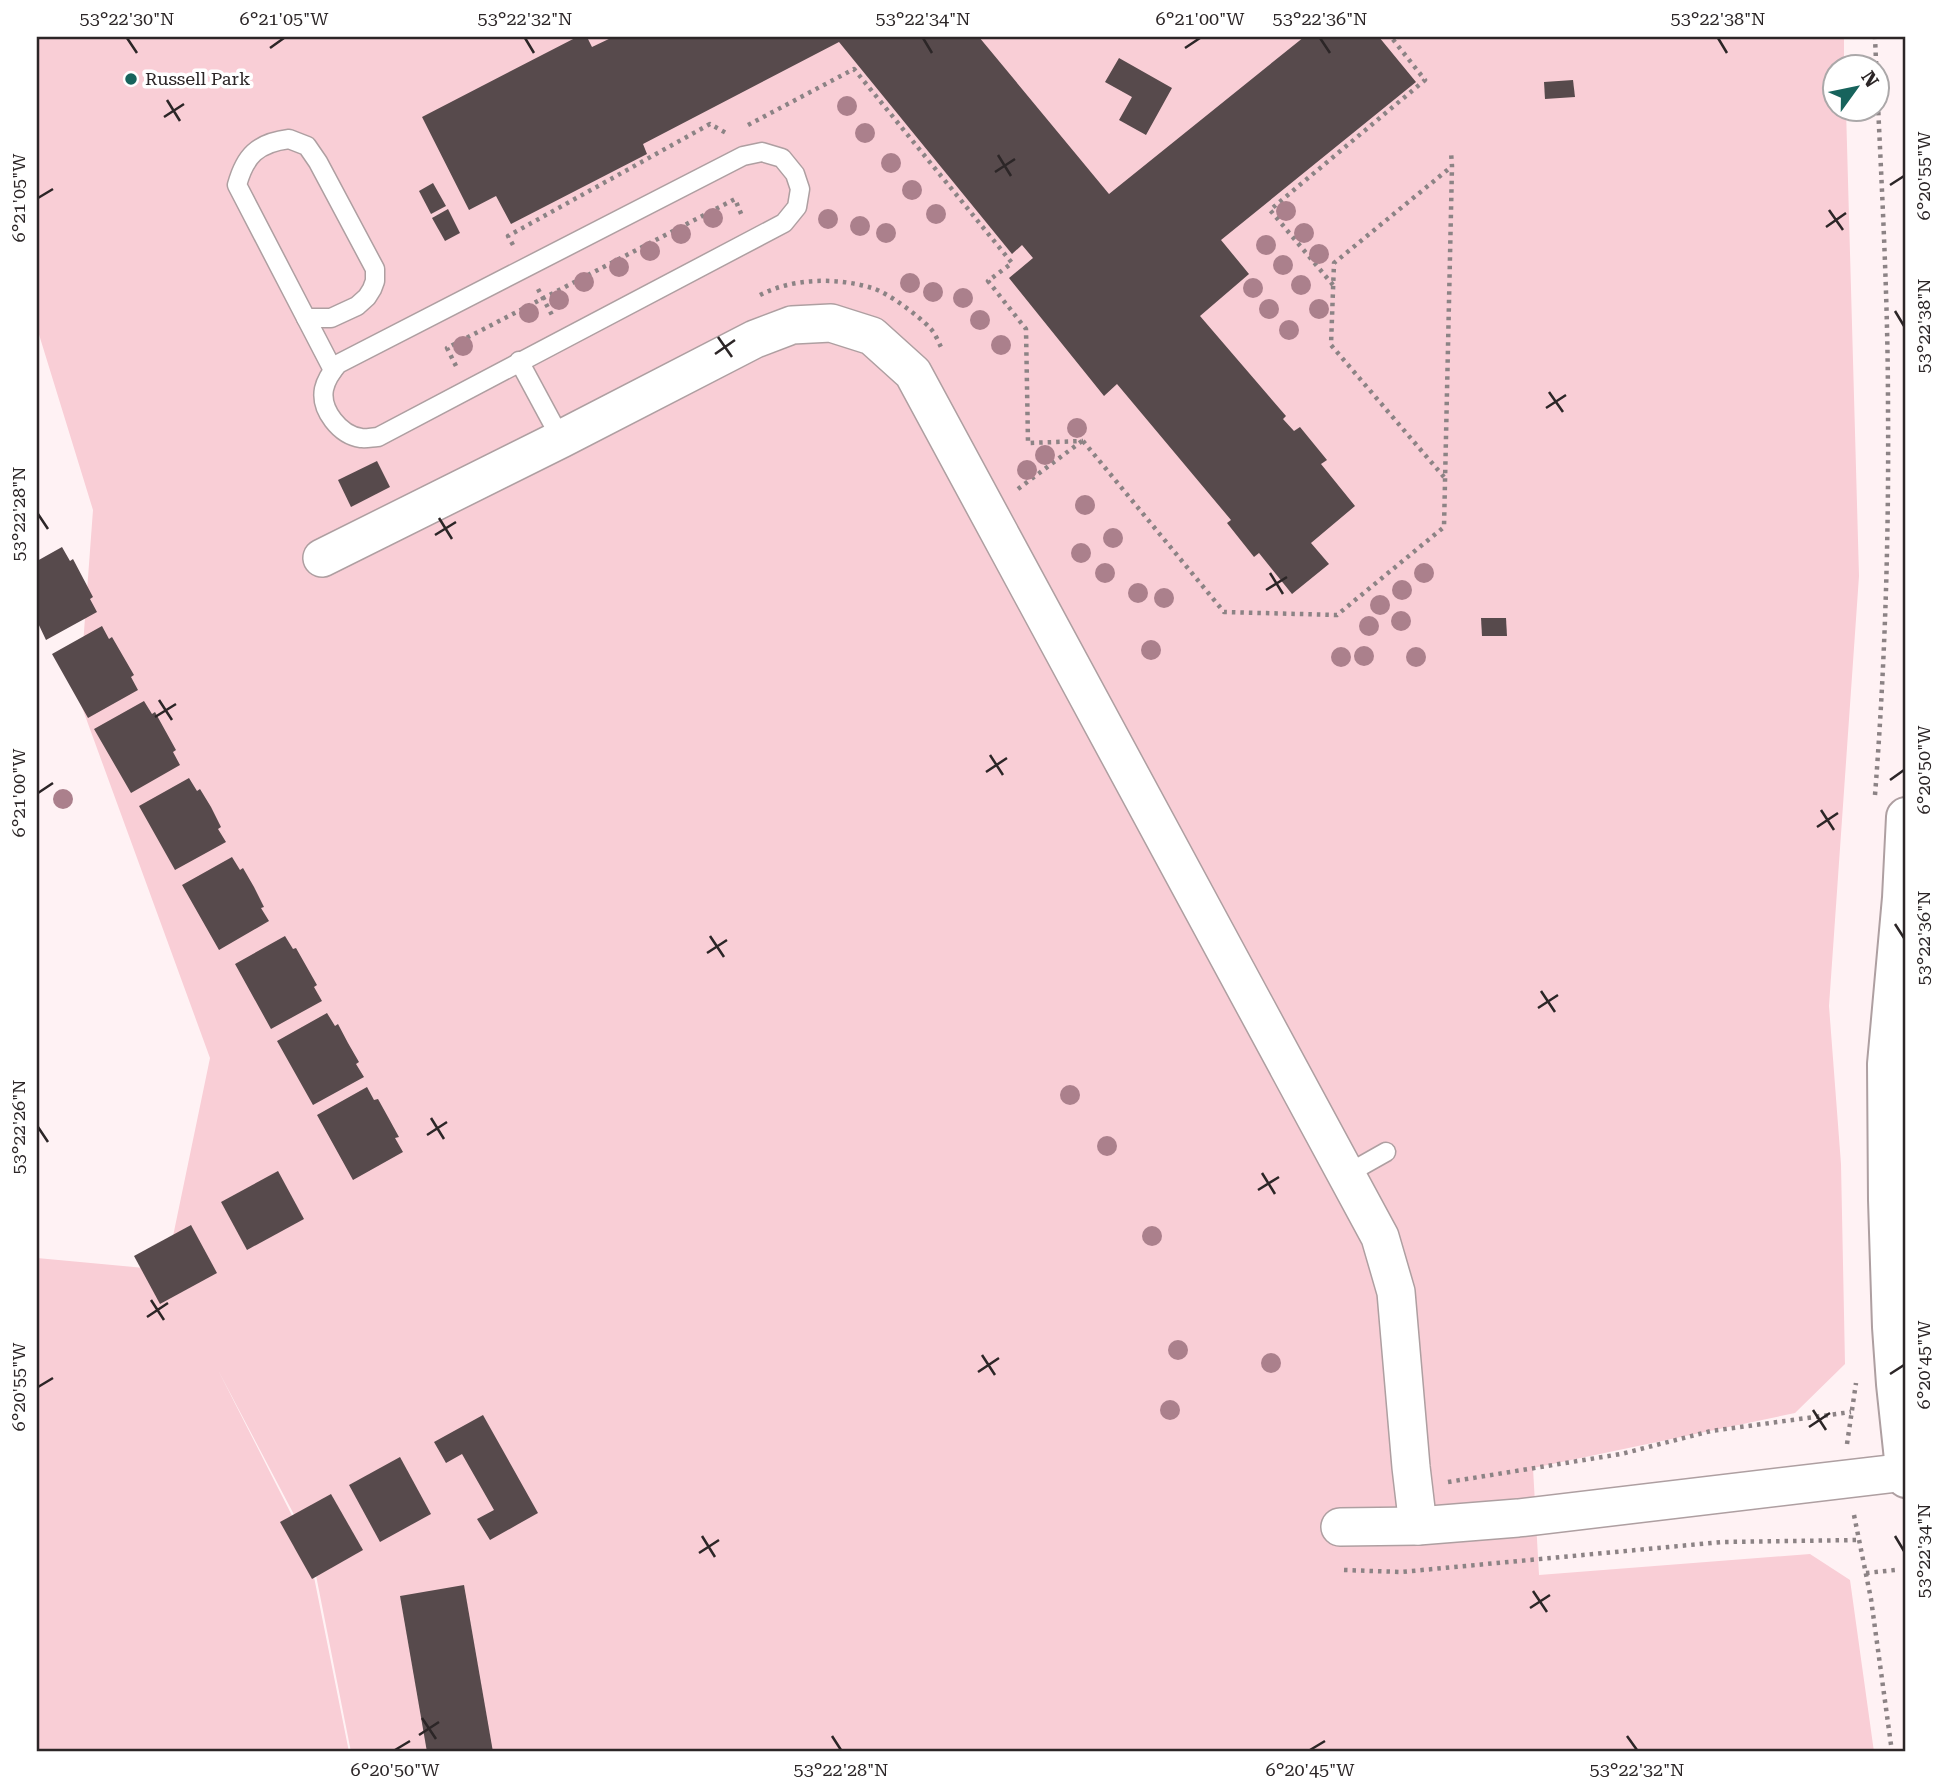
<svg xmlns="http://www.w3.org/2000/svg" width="1943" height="1789" font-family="'Roboto Serif',serif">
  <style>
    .green { fill: #f9ced6 }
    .building { fill: #574a4c }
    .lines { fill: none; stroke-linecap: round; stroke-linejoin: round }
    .service-casing { stroke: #ae9fa1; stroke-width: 21 }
    .minor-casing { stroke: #ae9fa1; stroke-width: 40 }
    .secondary-casing { stroke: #ae9fa1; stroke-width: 42 }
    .path { stroke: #8c8385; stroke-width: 4.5; stroke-dasharray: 3.5 5; stroke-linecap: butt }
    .service { stroke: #fff; stroke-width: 18 }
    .minor { stroke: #fff; stroke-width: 37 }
    .secondary { stroke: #fff; stroke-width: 38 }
    .tree { fill: #ab808c }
    .ticks { fill: none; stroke: #2c2627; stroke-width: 2.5 }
    .poi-dot { fill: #17635c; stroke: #fff; stroke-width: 2.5 }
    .labels { text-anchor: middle; stroke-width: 7; stroke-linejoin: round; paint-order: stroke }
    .poi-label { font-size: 18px; fill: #2c2627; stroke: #fff; text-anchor: start }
    .neatline { fill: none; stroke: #2c2627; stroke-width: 2.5 }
    .ticks-label { font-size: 18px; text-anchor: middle; fill: #2c2627 }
  </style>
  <rect width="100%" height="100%" fill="#fff2f4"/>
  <polygon class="green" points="37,37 1844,37 1844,66 1834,66 1834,108 1846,109 1859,576 1829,1006 1841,1164 1845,1364 1795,1413 1533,1468 1539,1575 1810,1554 1850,1580 1874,1752 351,1752 310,1545 218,1370 308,1547 349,1752 37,1752 37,1258 166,1270 210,1058 79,699 93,510 37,328"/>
  <g class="building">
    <polygon points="577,37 587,37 592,47 613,37 979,37 1109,194 1304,37 1379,37 1416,82 1221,240 1249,274 1200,316 1286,416 1283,419 1294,431 1300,427 1327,460 1321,464 1355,506 1311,543 1329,564 1292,594 1259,553 1254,557 1227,523 1231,520 1117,384 1104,396 1009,278 1033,258 1022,245 1012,254 839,42 643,144 647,154 511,224 496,196 469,210 422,117"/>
    <polygon points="1119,58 1172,88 1146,135 1119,120 1132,97 1105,82"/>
    <polygon points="1573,80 1575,97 1545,99 1544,82"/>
    <polygon points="433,183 446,206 431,214 419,191"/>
    <polygon points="448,209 460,233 445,241 432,218"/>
    <polygon points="377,461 390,487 351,507 338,480"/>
    <polygon points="62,547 70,561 73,559 93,597 90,599 97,612 46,640 37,621 37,561"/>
    <polygon points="1481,618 1506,618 1507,636 1482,636"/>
    <polygon points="102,626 109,639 112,637 134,675 131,677 138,690 88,718 52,654"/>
    <polygon points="144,701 152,714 155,712 176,750 173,752 180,765 131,793 94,729"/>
    <polygon points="189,778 197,791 200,789 211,807 221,827 218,829 226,842 175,870 139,806"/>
    <polygon points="232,857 240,870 243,868 254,887 264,907 261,908 269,921 219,950 182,885"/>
    <polygon points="285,936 293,949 296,948 317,985 314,987 322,1001 271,1029 235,964"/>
    <polygon points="327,1013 335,1026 338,1024 348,1043 359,1062 356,1064 364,1077 313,1105 277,1041"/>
    <polygon points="367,1087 374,1100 378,1099 388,1117 399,1137 395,1138 403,1152 353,1180 317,1115"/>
    <polygon points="278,1171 304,1219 247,1250 221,1202"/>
    <polygon points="191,1225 217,1273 160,1304 134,1256"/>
    <polygon points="483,1415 538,1513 490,1540 477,1519 494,1510 462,1454 446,1463 434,1442"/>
    <polygon points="400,1457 431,1514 380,1542 349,1485"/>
    <polygon points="331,1494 363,1550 312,1579 280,1522"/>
    <polygon points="464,1585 493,1752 427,1752 400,1596"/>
  </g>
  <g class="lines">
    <defs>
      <g id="service">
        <path d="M289,139L307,146L318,162L375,269V281L372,289L367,297L357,306L331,318H306L237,185C245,156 257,143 289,139Z"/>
        <path d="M762,152L782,158L795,174L800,189L797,207L784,223L378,437C373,437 366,439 361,438C340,435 320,410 324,389C326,380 332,371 338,364L743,156Z"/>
        <polyline points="306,318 333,370"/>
        <polyline points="519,361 561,439"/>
        <polyline points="1347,1174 1386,1152"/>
      </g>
      <g id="minor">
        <polyline points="322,558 561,439 755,339 792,325 831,323 872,336 913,373 1380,1237 1396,1292 1411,1467 1418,1526"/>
        <polyline points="1340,1527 1418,1526 1518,1518 1906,1472"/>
      </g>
      <polyline id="secondary" points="1906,817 1902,898 1887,1064 1888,1200 1892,1327 1896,1384 1906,1478"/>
    </defs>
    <use href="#service" class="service-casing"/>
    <use href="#minor" class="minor-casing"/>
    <use href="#secondary" class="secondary-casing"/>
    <g class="path">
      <polyline points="748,125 854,69 1012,263 988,281 1026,329 1028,443 1083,441"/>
      <polyline points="513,245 508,236 710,124 728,134"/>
      <polyline points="1333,285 1270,210 1425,80 1391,37"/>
      <polyline points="538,289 552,315"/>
      <path d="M760,295C793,278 836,277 872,288C887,292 919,316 930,328C935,333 938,341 941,347"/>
      <polyline points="456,366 447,348 735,199 742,216"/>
      <polyline points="1083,441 1224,612 1337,615 1444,527 1452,166 1451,152"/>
      <polyline points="1444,477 1331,345 1334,263 1451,167"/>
      <polyline points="1018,489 1082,441"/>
      <path d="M1875,795C1885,666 1889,537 1888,408C1888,284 1880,160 1875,37"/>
      <polyline points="1847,1444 1856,1383"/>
      <polyline points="1448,1482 1621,1454 1711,1431 1851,1412"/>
      <polyline points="1854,1515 1871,1599 1892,1752"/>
      <polyline points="1344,1570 1401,1572 1722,1542 1859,1540"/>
      <polyline points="1866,1573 1895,1570"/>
    </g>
    <use href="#service" class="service"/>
    <use href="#minor" class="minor"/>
    <use href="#secondary" class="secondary"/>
  </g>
  <g class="tree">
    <circle cx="847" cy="106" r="10"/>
    <circle cx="865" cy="133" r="10"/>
    <circle cx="891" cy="163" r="10"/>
    <circle cx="912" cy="190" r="10"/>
    <circle cx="1286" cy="211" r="10"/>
    <circle cx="936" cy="214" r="10"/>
    <circle cx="713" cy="218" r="10"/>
    <circle cx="828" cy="219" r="10"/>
    <circle cx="860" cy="226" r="10"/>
    <circle cx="886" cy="233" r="10"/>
    <circle cx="1304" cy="233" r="10"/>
    <circle cx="681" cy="234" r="10"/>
    <circle cx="1266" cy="245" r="10"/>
    <circle cx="650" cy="251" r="10"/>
    <circle cx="1319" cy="254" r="10"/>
    <circle cx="1283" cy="265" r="10"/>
    <circle cx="619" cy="267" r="10"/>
    <circle cx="584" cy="282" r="10"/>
    <circle cx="910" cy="283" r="10"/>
    <circle cx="1301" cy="285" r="10"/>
    <circle cx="1253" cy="288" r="10"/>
    <circle cx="933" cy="292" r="10"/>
    <circle cx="963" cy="298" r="10"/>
    <circle cx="559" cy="300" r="10"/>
    <circle cx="1269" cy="309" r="10"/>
    <circle cx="1319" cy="309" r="10"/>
    <circle cx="529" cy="313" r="10"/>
    <circle cx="980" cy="320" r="10"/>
    <circle cx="1289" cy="330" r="10"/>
    <circle cx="1001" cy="345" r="10"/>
    <circle cx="463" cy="346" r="10"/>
    <circle cx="1077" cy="428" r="10"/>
    <circle cx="1045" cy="455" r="10"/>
    <circle cx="1027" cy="470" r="10"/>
    <circle cx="1085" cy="505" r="10"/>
    <circle cx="1113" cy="538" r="10"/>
    <circle cx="1081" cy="553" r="10"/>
    <circle cx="1105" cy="573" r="10"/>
    <circle cx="1424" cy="573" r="10"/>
    <circle cx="1402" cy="590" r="10"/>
    <circle cx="1138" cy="593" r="10"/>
    <circle cx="1164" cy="598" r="10"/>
    <circle cx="1380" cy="605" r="10"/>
    <circle cx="1401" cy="621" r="10"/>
    <circle cx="1369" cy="626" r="10"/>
    <circle cx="1151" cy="650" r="10"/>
    <circle cx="1364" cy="656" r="10"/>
    <circle cx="1341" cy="657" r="10"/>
    <circle cx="1416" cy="657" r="10"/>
    <circle cx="63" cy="799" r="10"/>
    <circle cx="1070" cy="1095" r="10"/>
    <circle cx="1107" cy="1146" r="10"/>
    <circle cx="1152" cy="1236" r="10"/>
    <circle cx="1178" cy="1350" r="10"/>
    <circle cx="1271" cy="1363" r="10"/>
    <circle cx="1170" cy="1410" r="10"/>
  </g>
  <path class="ticks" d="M127,38L137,53M525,38L534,53M923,38L932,53M1320,38L1330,53M1718,38L1727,53M270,48L284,38M1185,48L1200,38M167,100L180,121M164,117L184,104M998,155L1011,176M995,172L1015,159M1890,185L1904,176M38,198L53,189M1829,210L1843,230M1826,227L1846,213M1895,311L1904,326M718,337L732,357M715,354L735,340M1549,392L1563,412M1546,408L1566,395M38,514L48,529M439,518L452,539M435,535L456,522M1270,573L1283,594M1266,590L1287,577M159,700L172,720M155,717L176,704M990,755L1003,775M986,772L1007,758M1890,780L1904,770M38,793L53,783M1821,810L1834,830M1817,827L1838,813M1895,924L1904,938M710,936L724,957M707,953L727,940M1541,991L1555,1012M1538,1008L1558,995M431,1118L444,1139M38,1127L48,1142M427,1135L447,1122M1262,1173L1275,1194M1258,1190L1279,1177M151,1300L164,1320M147,1317L168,1303M982,1355L995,1375M978,1372L999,1358M1890,1374L1904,1365M38,1387L53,1378M1813,1410L1826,1430M1809,1427L1830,1413M702,1536L715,1557M1895,1536L1904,1551M699,1553L719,1540M1533,1591L1547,1612M1530,1608L1550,1595M422,1718L436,1739M419,1735L439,1722M832,1736L841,1750M1627,1736L1637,1750M395,1750L410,1741M1310,1750L1325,1741"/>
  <circle class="poi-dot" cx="131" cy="79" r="7"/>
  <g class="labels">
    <g class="poi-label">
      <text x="145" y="85">Russell Park</text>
    </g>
  </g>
  <rect width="1943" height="1789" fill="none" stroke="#ffffff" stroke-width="77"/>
  <g transform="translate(1856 88) rotate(57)"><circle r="33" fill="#ffffff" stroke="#aba8a9" stroke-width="2"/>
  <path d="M0-5L12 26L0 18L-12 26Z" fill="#17635c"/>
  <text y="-10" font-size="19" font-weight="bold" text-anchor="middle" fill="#2c2627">N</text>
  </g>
  <rect x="38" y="38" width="1866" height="1712" class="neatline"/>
  <g class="ticks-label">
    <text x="127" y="25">53°22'30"N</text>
    <text x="284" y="25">6°21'05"W</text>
    <text x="525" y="25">53°22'32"N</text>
    <text x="923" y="25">53°22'34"N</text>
    <text x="1200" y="25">6°21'00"W</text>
    <text x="1320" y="25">53°22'36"N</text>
    <text x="1718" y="25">53°22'38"N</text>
    <text transform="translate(1924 176) rotate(-90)" y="6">6°20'55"W</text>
    <text transform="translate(19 198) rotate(-90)" y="6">6°21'05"W</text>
    <text transform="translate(1924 326) rotate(-90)" y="6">53°22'38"N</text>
    <text transform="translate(19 514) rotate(-90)" y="6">53°22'28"N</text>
    <text transform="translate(1924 770) rotate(-90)" y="6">6°20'50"W</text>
    <text transform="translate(19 793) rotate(-90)" y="6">6°21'00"W</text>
    <text transform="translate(1924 938) rotate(-90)" y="6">53°22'36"N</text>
    <text transform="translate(19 1127) rotate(-90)" y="6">53°22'26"N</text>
    <text transform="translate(1924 1365) rotate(-90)" y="6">6°20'45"W</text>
    <text transform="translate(19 1387) rotate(-90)" y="6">6°20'55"W</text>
    <text transform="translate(1924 1551) rotate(-90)" y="6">53°22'34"N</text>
    <text x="395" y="1776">6°20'50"W</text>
    <text x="841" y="1776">53°22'28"N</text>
    <text x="1310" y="1776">6°20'45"W</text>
    <text x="1637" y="1776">53°22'32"N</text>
  </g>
</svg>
